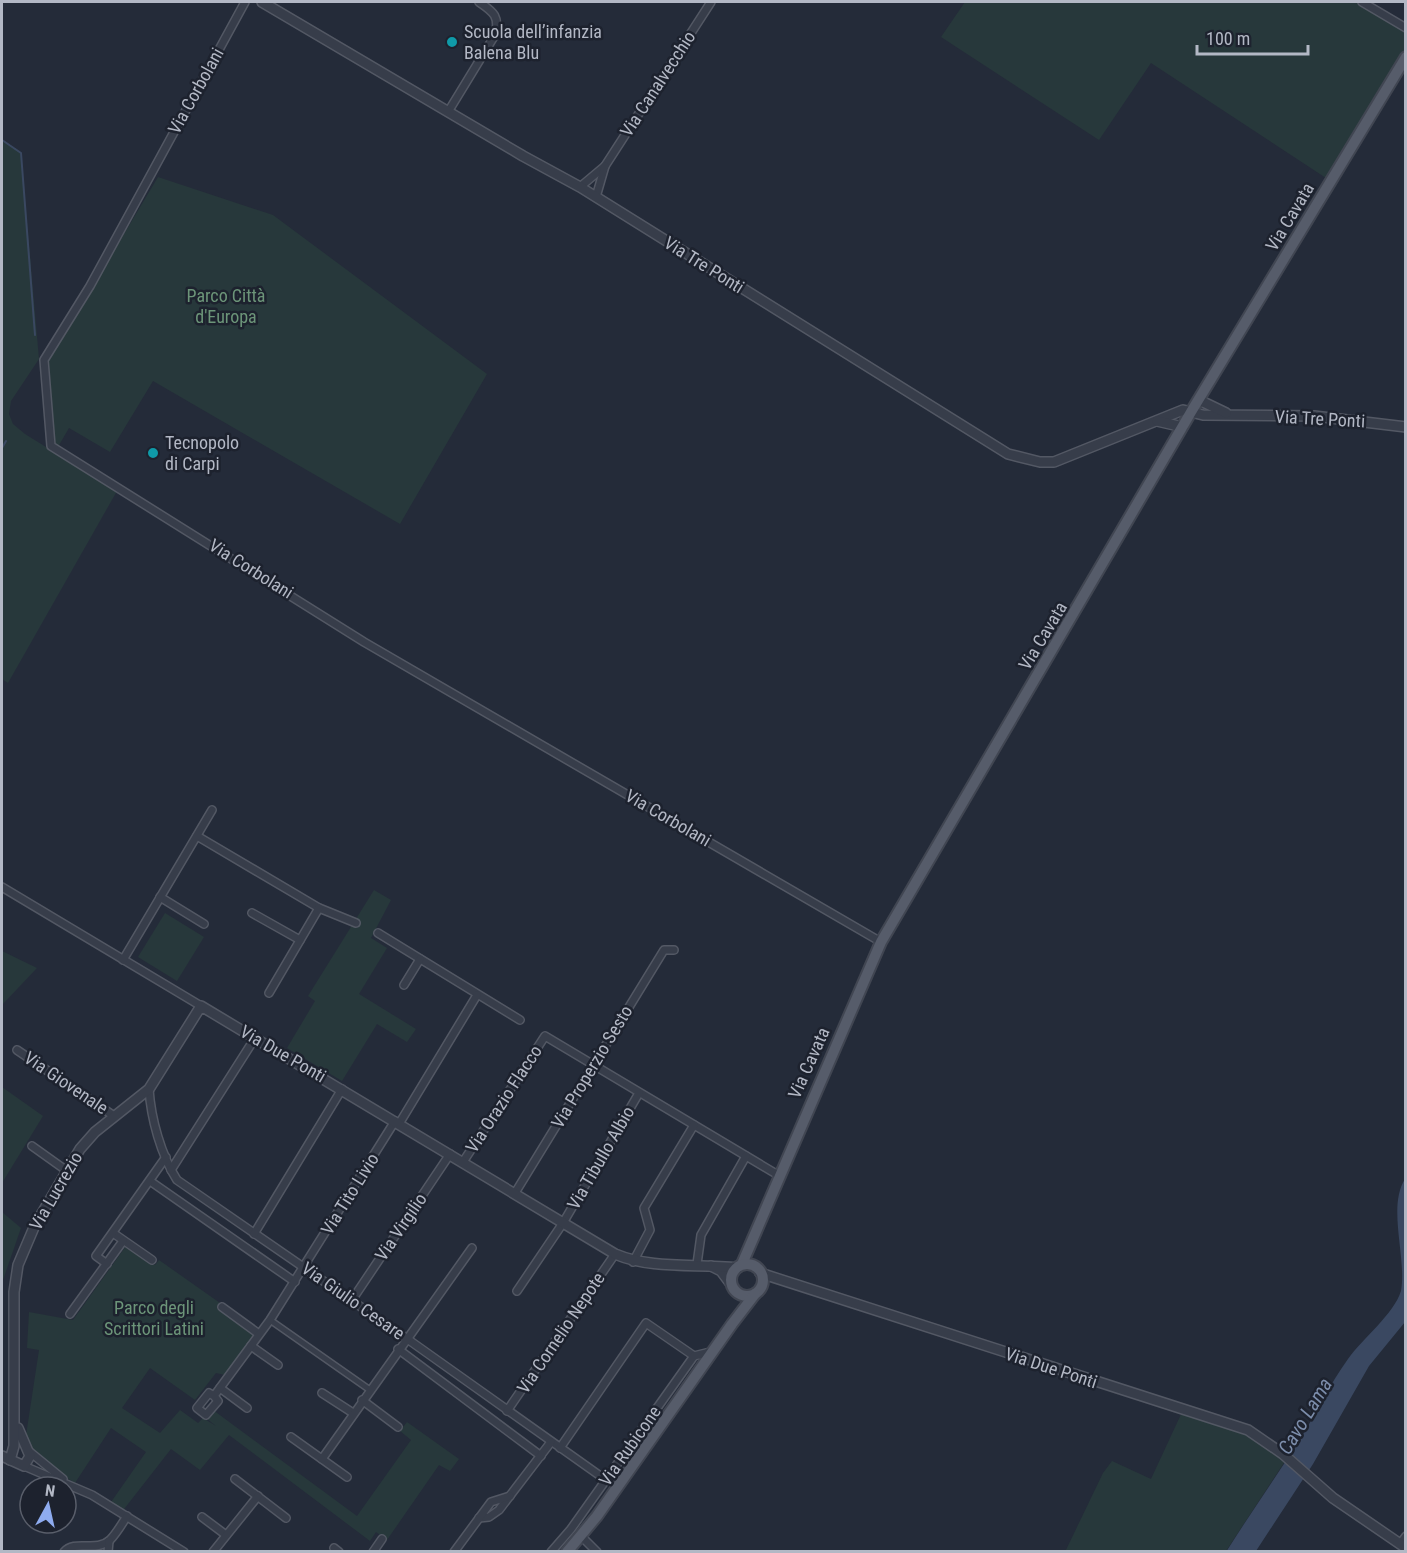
<svg xmlns="http://www.w3.org/2000/svg" width="1407" height="1553" font-family="'Roboto Condensed',sans-serif">
  <style>
    .green { fill: #27383b }
    .water { fill: #3a4861 }
    .lines { fill: none; stroke-linecap: round; stroke-linejoin: round }
    .stream { stroke: #3a4861; stroke-width: 2 }
    .pedestrian-casing { stroke: #535864; stroke-width: 8 }
    .minor-casing { stroke: #535864; stroke-width: 10 }
    .tertiary-casing { stroke: #535864; stroke-width: 12 }
    .primary-casing { stroke: #414652; stroke-width: 14 }
    .pedestrian { stroke: #373d4a; stroke-width: 5 }
    .minor { stroke: #373d4a; stroke-width: 7 }
    .tertiary { stroke: #373d4a; stroke-width: 9 }
    .primary { stroke: #565c6a; stroke-width: 10 }
    .culture-dot { fill: #0f9aa8; stroke: #1d222e; stroke-width: 2 }
    .labels { text-anchor: middle; stroke-width: 5; stroke-linejoin: round; paint-order: stroke }
    .poi-label { font-size: 18px; fill: #b3b8c5; stroke: #1d222e; text-anchor: start }
    .street-label { font-size: 18px; fill: #b3b8c5; stroke: #1d222e }
    .park-label { font-size: 18px; fill: #6c9579; stroke: #1d222e }
    .water-label { font-size: 20px; font-style: italic; fill: #7c8dab; stroke: #1d222e }
  </style>
  <rect width="100%" height="100%" fill="#242b39"/>
  <g class="green">
    <polygon points="965,2 1361,2 1405,29 1406,50 1326,178 1151,63 1099,140 941,37"/>
    <polygon points="2,139 21,153 39,359 11,401 9,414 13,424 25,434 117,491 8,683 2,679"/>
    <polygon points="158,177 273,215 487,374 400,524 153,381 110,452 69,428 58,447 52,443 47,363"/>
    <polygon points="374,890 391,900 371,938 387,948 359,994 416,1029 407,1042 377,1024 342,1081 287,1048 315,1001 308,996"/>
    <polygon points="165,913 204,937 177,981 138,957"/>
    <polygon points="2,951 37,968 2,1005"/>
    <polygon points="2,1087 43,1116 2,1183"/>
    <polygon points="2,1212 21,1228 3,1280 2,1308"/>
    <polygon points="126,1246 155,1265 159,1260 220,1303 218,1308 255,1334 225,1375 216,1373 195,1400 150,1368 122,1408 160,1433 180,1410 198,1423 203,1418 216,1426 206,1418 213,1410 357,1516 411,1440 400,1431 407,1422 459,1459 450,1471 439,1465 387,1540 376,1532 370,1541 229,1435 200,1470 171,1449 121,1513 109,1505 146,1452 111,1428 75,1483 49,1467 25,1442 39,1350 27,1348 29,1312 73,1320"/>
    <polygon points="1183,1410 1253,1435 1291,1452 1226,1551 1065,1552 1103,1473 1112,1461 1151,1479"/>
  </g>
  <path class="water" d="M1405,1179V1322L1369,1366L1313,1464L1256,1551L1226,1552C1250,1514 1275,1478 1299,1441C1316,1414 1329,1385 1348,1359C1362,1339 1394,1314 1401,1291C1407,1258 1387,1207 1405,1179Z"/>
  <g class="lines">
    <g class="stream">
      <polyline points="2,140 21,153 35,335"/>
      <polyline points="2,448 6,441"/>
    </g>
    <defs>
      <polyline id="pedestrian" points="270,1320 370,1390"/>
      <g id="minor">
        <polyline points="245,2 90,286 44,360 51,446 364,642 881,942"/>
        <polyline points="1362,2 1406,28"/>
        <path d="M448,112L495,35C500,17 494,12 479,2"/>
        <polyline points="580,187 605,166 711,2"/>
        <polyline points="596,197 605,166"/>
        <polyline points="197,836 319,908 356,923"/>
        <polyline points="2,887 201,1006"/>
        <polyline points="160,897 204,924"/>
        <polyline points="252,913 300,940"/>
        <polyline points="378,933 520,1020"/>
        <polyline points="123,960 212,810"/>
        <polyline points="404,985 420,959"/>
        <polyline points="269,993 319,908"/>
        <polyline points="17,1050 114,1116"/>
        <path d="M149,1089C151,1119 161,1155 177,1180L406,1338L606,1480"/>
        <polyline points="399,1124 477,995"/>
        <polyline points="32,1146 67,1171"/>
        <polyline points="463,1162 545,1036 778,1175"/>
        <polyline points="171,1170 255,1038"/>
        <polyline points="150,1181 295,1282"/>
        <polyline points="515,1193 664,950 674,950"/>
        <polyline points="113,1233 152,1260"/>
        <polyline points="254,1234 342,1089"/>
        <polyline points="633,1262 650,1230 644,1208 694,1125"/>
        <polyline points="107,1264 96,1256 166,1157"/>
        <polyline points="697,1264 701,1235 746,1156"/>
        <polyline points="517,1291 563,1223 639,1093"/>
        <polyline points="352,1300 450,1154"/>
        <polyline points="222,1307 259,1334"/>
        <polyline points="70,1314 123,1241"/>
        <polyline points="251,1346 278,1365"/>
        <polyline points="398,1349 541,1456"/>
        <polyline points="220,1388 247,1408"/>
        <polyline points="322,1393 353,1413"/>
        <polyline points="214,1396 218,1401 206,1415 197,1408 209,1393 214,1396 270,1320 395,1121"/>
        <polyline points="362,1400 398,1427"/>
        <polyline points="507,1411 615,1254"/>
        <polyline points="291,1437 347,1477"/>
        <polyline points="560,1448 646,1323 694,1356"/>
        <polyline points="30,1452 63,1479"/>
        <polyline points="322,1459 472,1248"/>
        <polyline points="24,1466 92,1495 184,1552"/>
        <polyline points="235,1479 286,1518"/>
        <polyline points="202,1517 226,1535"/>
        <polyline points="479,1518 489,1517 499,1510 551,1442"/>
        <polyline points="581,1536 597,1552"/>
        <polyline points="1400,1544 1406,1536"/>
        <polyline points="334,1548 339,1552"/>
        <path d="M64,1552C75,1539 96,1553 110,1540C116,1534 122,1524 127,1516"/>
        <polyline points="108,1552 109,1541"/>
        <polyline points="213,1552 258,1496"/>
        <polyline points="373,1552 382,1539"/>
        <polyline points="454,1552 491,1502 510,1496"/>
        <polyline points="551,1552 571,1529 694,1356 714,1351"/>
      </g>
      <g id="tertiary">
        <polyline points="262,2 523,156 580,187 1008,454 1040,462 1054,462 1183,410 1203,415 1314,416 1406,427"/>
        <polyline points="1199,400 1226,413"/>
        <polyline points="1157,421 1183,427"/>
        <polyline points="711,1266 721,1271 733,1287"/>
        <polyline points="760,1273 1248,1430 1283,1454 1333,1498 1406,1548"/>
        <polyline points="2,1456 24,1466 30,1456 18,1428"/>
        <path d="M10,1460L14,1446V1292L18,1265L35,1225L80,1149L95,1132L149,1089L201,1006L615,1254C653,1270 697,1263 738,1268"/>
      </g>
      <g id="primary">
        <polyline points="742,1264 881,942 1191,412 1406,57"/>
        <circle cx="747" cy="1280" r="16"/>
        <polyline points="567,1552 597,1516 732,1324 755,1294"/>
      </g>
    </defs>
    <use href="#pedestrian" class="pedestrian-casing"/>
    <use href="#minor" class="minor-casing"/>
    <use href="#tertiary" class="tertiary-casing"/>
    <use href="#primary" class="primary-casing"/>
    <use href="#pedestrian" class="pedestrian"/>
    <use href="#minor" class="minor"/>
    <use href="#tertiary" class="tertiary"/>
    <use href="#primary" class="primary"/>
  </g>
  <g class="culture-dot">
    <circle cx="452" cy="42" r="6"/>
    <circle cx="153" cy="453" r="6"/>
  </g>
  <g class="labels">
    <g class="poi-label">
      <text x="464" y="38">Scuola dell’infanzia<tspan x="464" dy="21">Balena Blu</tspan></text>
      <text x="165" y="449">Tecnopolo<tspan x="165" dy="21">di Carpi</tspan></text>
    </g>
    <g class="street-label">
      <text transform="translate(658 84) rotate(-57)" y="6">Via Canalvecchio</text>
      <text transform="translate(196 91) rotate(-61)" y="6">Via Corbolani</text>
      <text transform="translate(1290 217) rotate(-59)" y="6">Via Cavata</text>
      <text transform="translate(704 265) rotate(32)" y="6">Via Tre Ponti</text>
      <text transform="translate(1320 419) rotate(3)" y="6">Via Tre Ponti</text>
      <text transform="translate(251 569) rotate(32)" y="6">Via Corbolani</text>
      <text transform="translate(1043 636) rotate(-59)" y="6">Via Cavata</text>
      <text transform="translate(668 818) rotate(30)" y="6">Via Corbolani</text>
      <text transform="translate(283 1054) rotate(30)" y="6">Via Due Ponti</text>
      <text transform="translate(809 1063) rotate(-66)" y="6">Via Cavata</text>
      <text transform="translate(592 1067) rotate(-59)" y="6">Via Properzio Sesto</text>
      <text transform="translate(66 1083) rotate(34)" y="6">Via Giovenale</text>
      <text transform="translate(504 1099) rotate(-57)" y="6">Via Orazio Flacco</text>
      <text transform="translate(601 1158) rotate(-60)" y="6">Via Tibullo Albio</text>
      <text transform="translate(56 1191) rotate(-60)" y="6">Via Lucrezio</text>
      <text transform="translate(350 1194) rotate(-58)" y="6">Via Tito Livio</text>
      <text transform="translate(401 1227) rotate(-56)" y="6">Via Virgilio</text>
      <text transform="translate(353 1301) rotate(35)" y="6">Via Giulio Cesare</text>
      <text transform="translate(561 1333) rotate(-56)" y="6">Via Cornelio Nepote</text>
      <text transform="translate(1051 1368) rotate(18)" y="6">Via Due Ponti</text>
      <text transform="translate(630 1446) rotate(-55)" y="6">Via Rubicone</text>
    </g>
    <g class="park-label">
      <text x="226" y="302">Parco Città<tspan x="226" dy="21">d'Europa</tspan></text>
      <text x="154" y="1314">Parco degli<tspan x="154" dy="21">Scrittori Latini</tspan></text>
    </g>
    <g class="water-label">
      <text transform="translate(1305 1416) rotate(-59)" y="7">Cavo Lama</text>
    </g>
  </g>
  <rect width="1407" height="1553" fill="none" stroke="#b3b8c5" stroke-width="6"/>
  <g transform="translate(48 1505) rotate(8)"><circle r="28" fill="#1d222e" stroke="#595e6a" stroke-width="1.5"/>
  <path d="M0-4.5L10 22L0 15L-10 22Z" fill="#8eabef"/>
  <text y="-9" font-size="16" font-weight="bold" text-anchor="middle" fill="#b3b8c5">N</text>
  </g>
  <path d="M1197 45v9h111v-9" fill="none" stroke="#b3b8c5" stroke-width="3"/>
  <text x="1206" y="45" font-size="18" fill="#b3b8c5" stroke="#1d222e" stroke-width="4.5" paint-order="stroke">100 m</text>
</svg>
